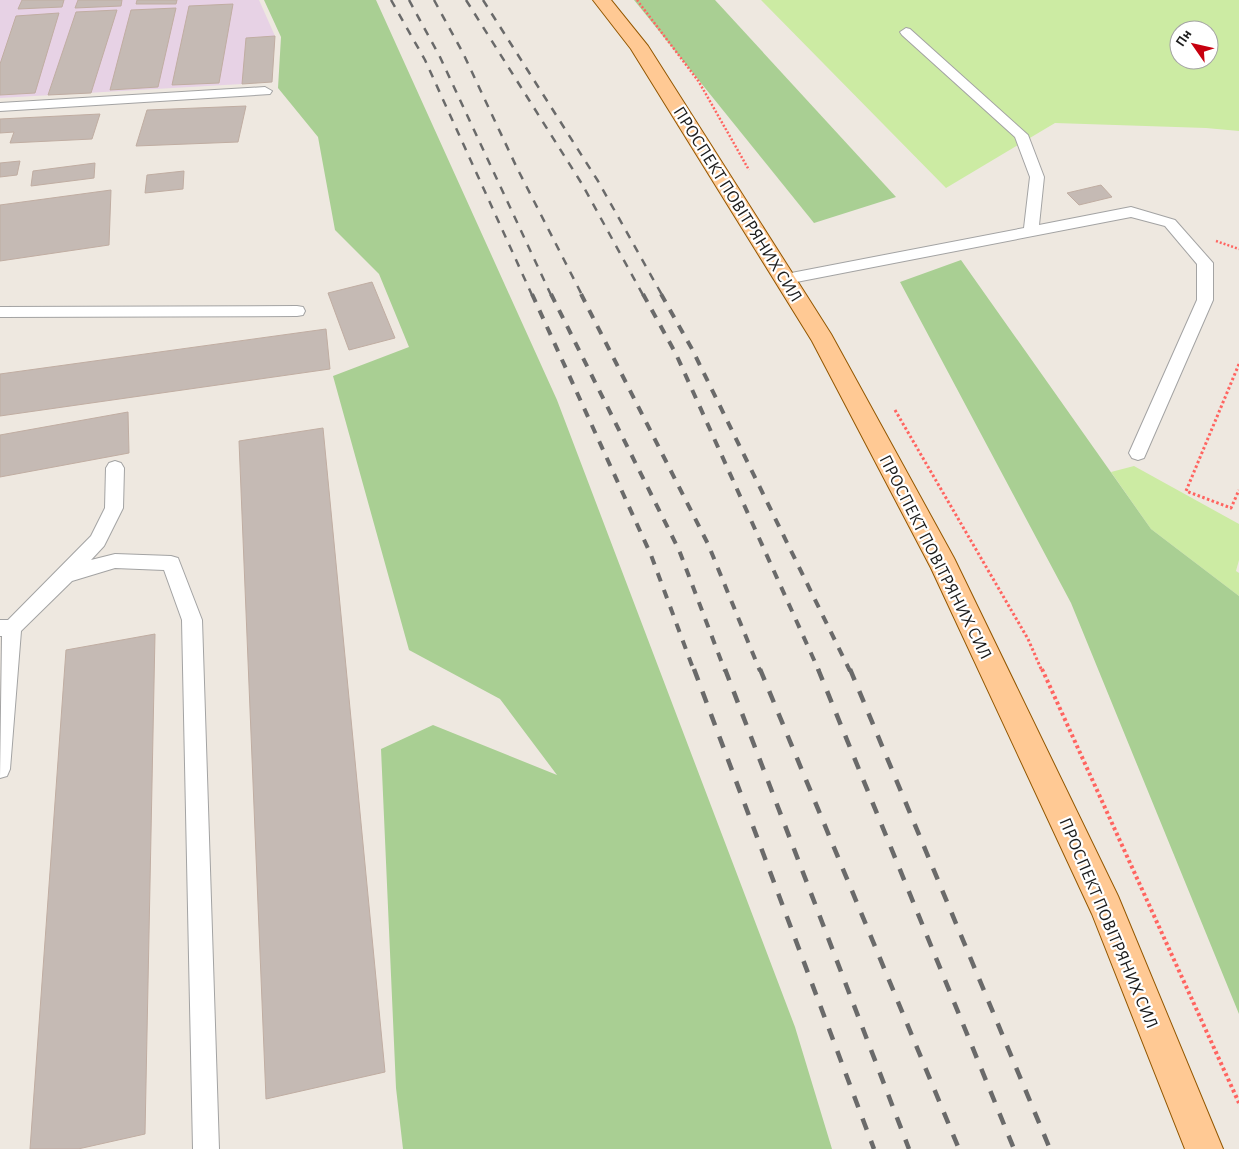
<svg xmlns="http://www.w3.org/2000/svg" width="1239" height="1149" font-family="'Alegreya Sans',sans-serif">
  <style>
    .industrial { fill: #e7d2e5 }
    .grass { fill: #cceba3; fill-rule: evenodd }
    .forest { fill: #a9cf93 }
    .building { fill: #c5bab4; stroke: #c0ada2 }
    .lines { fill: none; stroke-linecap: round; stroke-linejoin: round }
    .service-casing { stroke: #a3a3a3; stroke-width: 2 }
    .primary-casing { stroke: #935700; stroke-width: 2 }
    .path-far2 { stroke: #ff6460; stroke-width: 2.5; stroke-dasharray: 2 2; stroke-linecap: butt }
    .path-far1 { stroke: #ff6460; stroke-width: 3; stroke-dasharray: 2.5 2.5; stroke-linecap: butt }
    .path { stroke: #ff6460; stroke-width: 4; stroke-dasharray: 3 3; stroke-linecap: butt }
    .service { fill: #fff; fill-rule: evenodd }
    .primary { fill: #ffc994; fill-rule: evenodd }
    .rail-far2 { stroke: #6a6a6a; stroke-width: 2.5; stroke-dasharray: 8 8; stroke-linecap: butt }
    .rail-far1 { stroke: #6a6a6a; stroke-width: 4; stroke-dasharray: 9 9; stroke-linecap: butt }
    .rail { stroke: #6a6a6a; stroke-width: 4.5; stroke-dasharray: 12 12; stroke-linecap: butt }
    .labels { text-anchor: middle; stroke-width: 4.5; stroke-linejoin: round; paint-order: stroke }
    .street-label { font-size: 18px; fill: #1c1c1c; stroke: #fff }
  </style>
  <rect width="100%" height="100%" fill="#eee8e0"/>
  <polygon class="industrial" points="0,0 259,0 275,36 242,84 0,98"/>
  <g class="grass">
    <path d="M761,0H1239V131L1206,128L1055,123L946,188ZM1179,30H1209V60H1179Z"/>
    <polygon points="1134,466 1239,524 1239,560 1236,571 1239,573 1239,596 1151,529 1111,472"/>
  </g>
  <g class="forest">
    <polygon points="264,0 376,0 557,400 795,1027 832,1149 403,1149 396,1088 381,749 433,725 557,775 500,699 409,650 333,376 409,347 379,274 335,230 318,137 278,88 281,37"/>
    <polygon points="634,0 715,0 896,197 814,223"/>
    <polygon points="961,260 1151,529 1239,596 1239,1014 1071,603 900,282"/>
  </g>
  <g class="building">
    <polygon points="22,0 64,0 62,7 18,9"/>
    <polygon points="78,0 122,0 121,6 75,8"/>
    <polygon points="137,0 177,0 176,4 136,4"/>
    <polygon points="233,4 219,83 172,85 189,6"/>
    <polygon points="176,8 158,87 110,90 131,10"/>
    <polygon points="117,10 91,93 48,95 76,12"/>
    <polygon points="59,13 35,93 0,95 0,64 16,16"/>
    <polygon points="275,36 272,82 242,84 246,38"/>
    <polygon points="246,106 238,142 136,146 147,110"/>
    <polygon points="100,114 92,139 10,143 14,132 0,133 0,119"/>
    <polygon points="20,161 17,175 0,177 0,163"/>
    <polygon points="95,163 94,178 31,186 33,171"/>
    <polygon points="184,171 183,189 145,193 147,175"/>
    <polygon points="1101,185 1112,197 1079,205 1067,193"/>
    <polygon points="111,190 109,245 0,261 0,205"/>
    <polygon points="372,282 395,338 349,350 328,293"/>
    <polygon points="326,329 330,369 0,416 0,374"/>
    <polygon points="128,412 129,453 0,477 0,435"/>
    <polygon points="323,428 385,1072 266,1099 239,441"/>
    <polygon points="155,634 145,1134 78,1149 30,1149 66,650"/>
  </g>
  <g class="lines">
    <defs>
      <g id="service">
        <polygon points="906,28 910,29 1028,135 1044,177 1039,225 1131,207 1175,220 1213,263 1213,300 1144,458 1138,460 1132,458 1129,453 1197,300 1197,264 1165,226 1131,217 786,284 781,283 778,279 781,275 786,274 1024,228 1030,177 1015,137 902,35 900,32"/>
        <polygon points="265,87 272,91 270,94 0,111 0,103"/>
        <polygon points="297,306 303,307 305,311 303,315 297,316 0,317 0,307"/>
        <polygon points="115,461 121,463 124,468 123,508 104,546 91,560 115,554 171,556 178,558 202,620 219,1149 193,1149 182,620 164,570 115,568 72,581 21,631 10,769 7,776 0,778 2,636 0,636 0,620 8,620 91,536 105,508 106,468 109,463"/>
      </g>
      <polygon id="primary" points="593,0 611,0 648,46 831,334 954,558 1118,896 1223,1149 1185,1149 1092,914 931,568 812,341 631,49"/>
    </defs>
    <use href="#service" class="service-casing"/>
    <use href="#primary" class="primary-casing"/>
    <g class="path-far2">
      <polyline points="637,0 699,82 749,170"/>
      <polyline points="1216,241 1239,249"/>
    </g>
    <g class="path-far1">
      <polyline points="1239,364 1186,491 1231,508 1239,490"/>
      <polyline points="895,410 1028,639 1042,671"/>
    </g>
    <polyline class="path" points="1042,669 1239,1103"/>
    <use href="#service" class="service"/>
    <use href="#primary" class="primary"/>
    <g class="rail-far2">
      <polyline points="391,0 425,60 532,295"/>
      <polyline points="409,0 440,57 551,295"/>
      <polyline points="434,0 463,53 517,168 582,295"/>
      <polyline points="466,0 582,184 643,295"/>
      <polyline points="483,0 598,181 662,295"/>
    </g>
    <g class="rail-far1">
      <polyline points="532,294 651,555 694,671"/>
      <polyline points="551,294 679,550 725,671"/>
      <polyline points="581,294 708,544 760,671"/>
      <polyline points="643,294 676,354 819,671"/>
      <polyline points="661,294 692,349 850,671"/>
    </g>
    <g class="rail">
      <polyline points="694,669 874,1149"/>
      <polyline points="725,669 909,1149"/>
      <polyline points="760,669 959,1149"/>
      <polyline points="818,669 1014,1149"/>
      <polyline points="850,669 1050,1149"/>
    </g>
  </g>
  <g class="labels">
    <g class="street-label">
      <text transform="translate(738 204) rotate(58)" y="6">ПРОСПЕКТ ПОВІТРЯНИХ СИЛ</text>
      <text transform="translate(936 557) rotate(63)" y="6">ПРОСПЕКТ ПОВІТРЯНИХ СИЛ</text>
      <text transform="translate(1109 923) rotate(67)" y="6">ПРОСПЕКТ ПОВІТРЯНИХ СИЛ</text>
    </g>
  </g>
  <g transform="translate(1194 45) rotate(304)"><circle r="24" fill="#ffffff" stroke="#a4a4a4"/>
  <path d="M0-4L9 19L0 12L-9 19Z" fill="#c7000f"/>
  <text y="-8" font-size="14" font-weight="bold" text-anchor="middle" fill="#1c1c1c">Пн</text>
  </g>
</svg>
